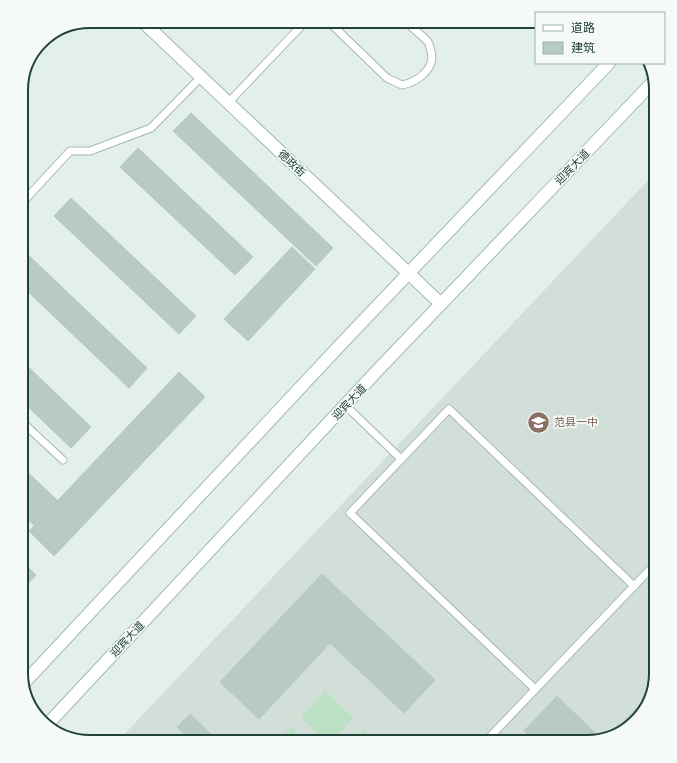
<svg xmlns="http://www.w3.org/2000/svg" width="677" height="763" font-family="Inter,'Noto Sans SC',sans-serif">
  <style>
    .built { fill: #d1dfd8 }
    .green { fill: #bae1c4 }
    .building { fill: #b8cac2; stroke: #b5c9c0 }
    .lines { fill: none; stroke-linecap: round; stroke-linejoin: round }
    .lane-casing { stroke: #a5b8b0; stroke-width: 9 }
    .secondary-casing { stroke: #a1bbb1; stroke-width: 14 }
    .lane { stroke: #fff; stroke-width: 7 }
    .secondary { stroke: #fff; stroke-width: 12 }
    .labels { text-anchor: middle; stroke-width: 3.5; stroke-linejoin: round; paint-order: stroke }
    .street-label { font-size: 11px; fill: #214238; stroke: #f5faf7 }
    .education-label { font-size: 11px; fill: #785e54; stroke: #f5faf7; text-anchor: start }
    .rim { fill: none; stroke: #214238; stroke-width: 2 }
  </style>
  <rect width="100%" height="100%" fill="#e3efe9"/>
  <polygon class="built" points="656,172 656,673 649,704 629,728 587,742 117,742"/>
  <g class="green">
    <polygon points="325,691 353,718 331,742 327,742 301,717"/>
    <polygon points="291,727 307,742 277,742"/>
    <polygon points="364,730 376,742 353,742"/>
  </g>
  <g class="building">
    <polygon points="191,113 333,248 316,266 173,131"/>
    <polygon points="138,148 253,257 235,275 120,167"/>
    <polygon points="71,198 196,316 179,334 54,216"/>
    <polygon points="292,247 315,269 248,341 224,319"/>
    <polygon points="22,249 147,368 129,388 21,285 21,251"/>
    <polygon points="21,360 91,427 71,448 21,400"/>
    <polygon points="179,372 205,397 54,556 29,531"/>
    <polygon points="21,466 58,501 34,525 21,513"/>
    <polygon points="21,560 36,575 21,591"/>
    <polygon points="322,574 435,680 404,713 330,643 259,719 220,682"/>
    <polygon points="651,693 649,704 629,728 613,733"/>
    <polygon points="557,696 600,738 587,742 535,742 524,731"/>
    <polygon points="190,714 219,742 193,742 177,727"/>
  </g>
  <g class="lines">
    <defs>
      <g id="lane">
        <path d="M328,21L387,78L402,85C417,82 436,69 431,51C430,49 430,45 428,42C422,35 412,28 405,21"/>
        <polyline points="228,103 306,21"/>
        <polyline points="21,204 70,151 90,151 151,128 201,77"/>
        <polyline points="345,405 401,459"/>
        <polyline points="21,421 63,460"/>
        <polyline points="535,689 350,513 449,409 634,586"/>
        <polyline points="485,742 656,563"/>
      </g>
      <g id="secondary">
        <polyline points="142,21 441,304"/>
        <polyline points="24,683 343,342 609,63"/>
        <polyline points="47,725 375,373 653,82"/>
      </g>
    </defs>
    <use href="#lane" class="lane-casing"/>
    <use href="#secondary" class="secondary-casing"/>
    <use href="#lane" class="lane"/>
    <use href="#secondary" class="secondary"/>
  </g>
  <defs>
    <symbol id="school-disc" viewBox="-11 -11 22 22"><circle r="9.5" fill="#8d6e63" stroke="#f5faf7"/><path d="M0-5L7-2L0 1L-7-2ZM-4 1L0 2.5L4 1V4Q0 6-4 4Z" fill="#fff"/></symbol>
  </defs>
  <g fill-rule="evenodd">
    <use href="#school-disc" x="526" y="410" width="25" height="25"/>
  </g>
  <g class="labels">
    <g class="street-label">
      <text transform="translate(292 163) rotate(43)" y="4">德政街</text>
      <text transform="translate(572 167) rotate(-46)" y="4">迎宾大道</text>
      <text transform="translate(349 402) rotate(-47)" y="4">迎宾大道</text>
      <text transform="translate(127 639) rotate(-47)" y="4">迎宾大道</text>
    </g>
    <g class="education-label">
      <text x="554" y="426">范县一中</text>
    </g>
  </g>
  <path d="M0 0H677V763H0ZM90 28H587A62 62 0 0 1 649 90V673A62 62 0 0 1 587 735H90A62 62 0 0 1 28 673V90A62 62 0 0 1 90 28Z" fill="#f5faf7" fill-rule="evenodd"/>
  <path class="rim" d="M90 28H587A62 62 0 0 1 649 90V673A62 62 0 0 1 587 735H90A62 62 0 0 1 28 673V90A62 62 0 0 1 90 28Z"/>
  <rect x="535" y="12" width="130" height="52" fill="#f5faf7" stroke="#a0b0ab"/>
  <rect x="543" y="25" width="20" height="6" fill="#ffffff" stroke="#a0b0ab"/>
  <text x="571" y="32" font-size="12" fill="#214238">道路</text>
  <rect x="543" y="42" width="20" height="12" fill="#b8cac2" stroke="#a0b0ab"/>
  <text x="571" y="52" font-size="12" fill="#214238">建筑</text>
</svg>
